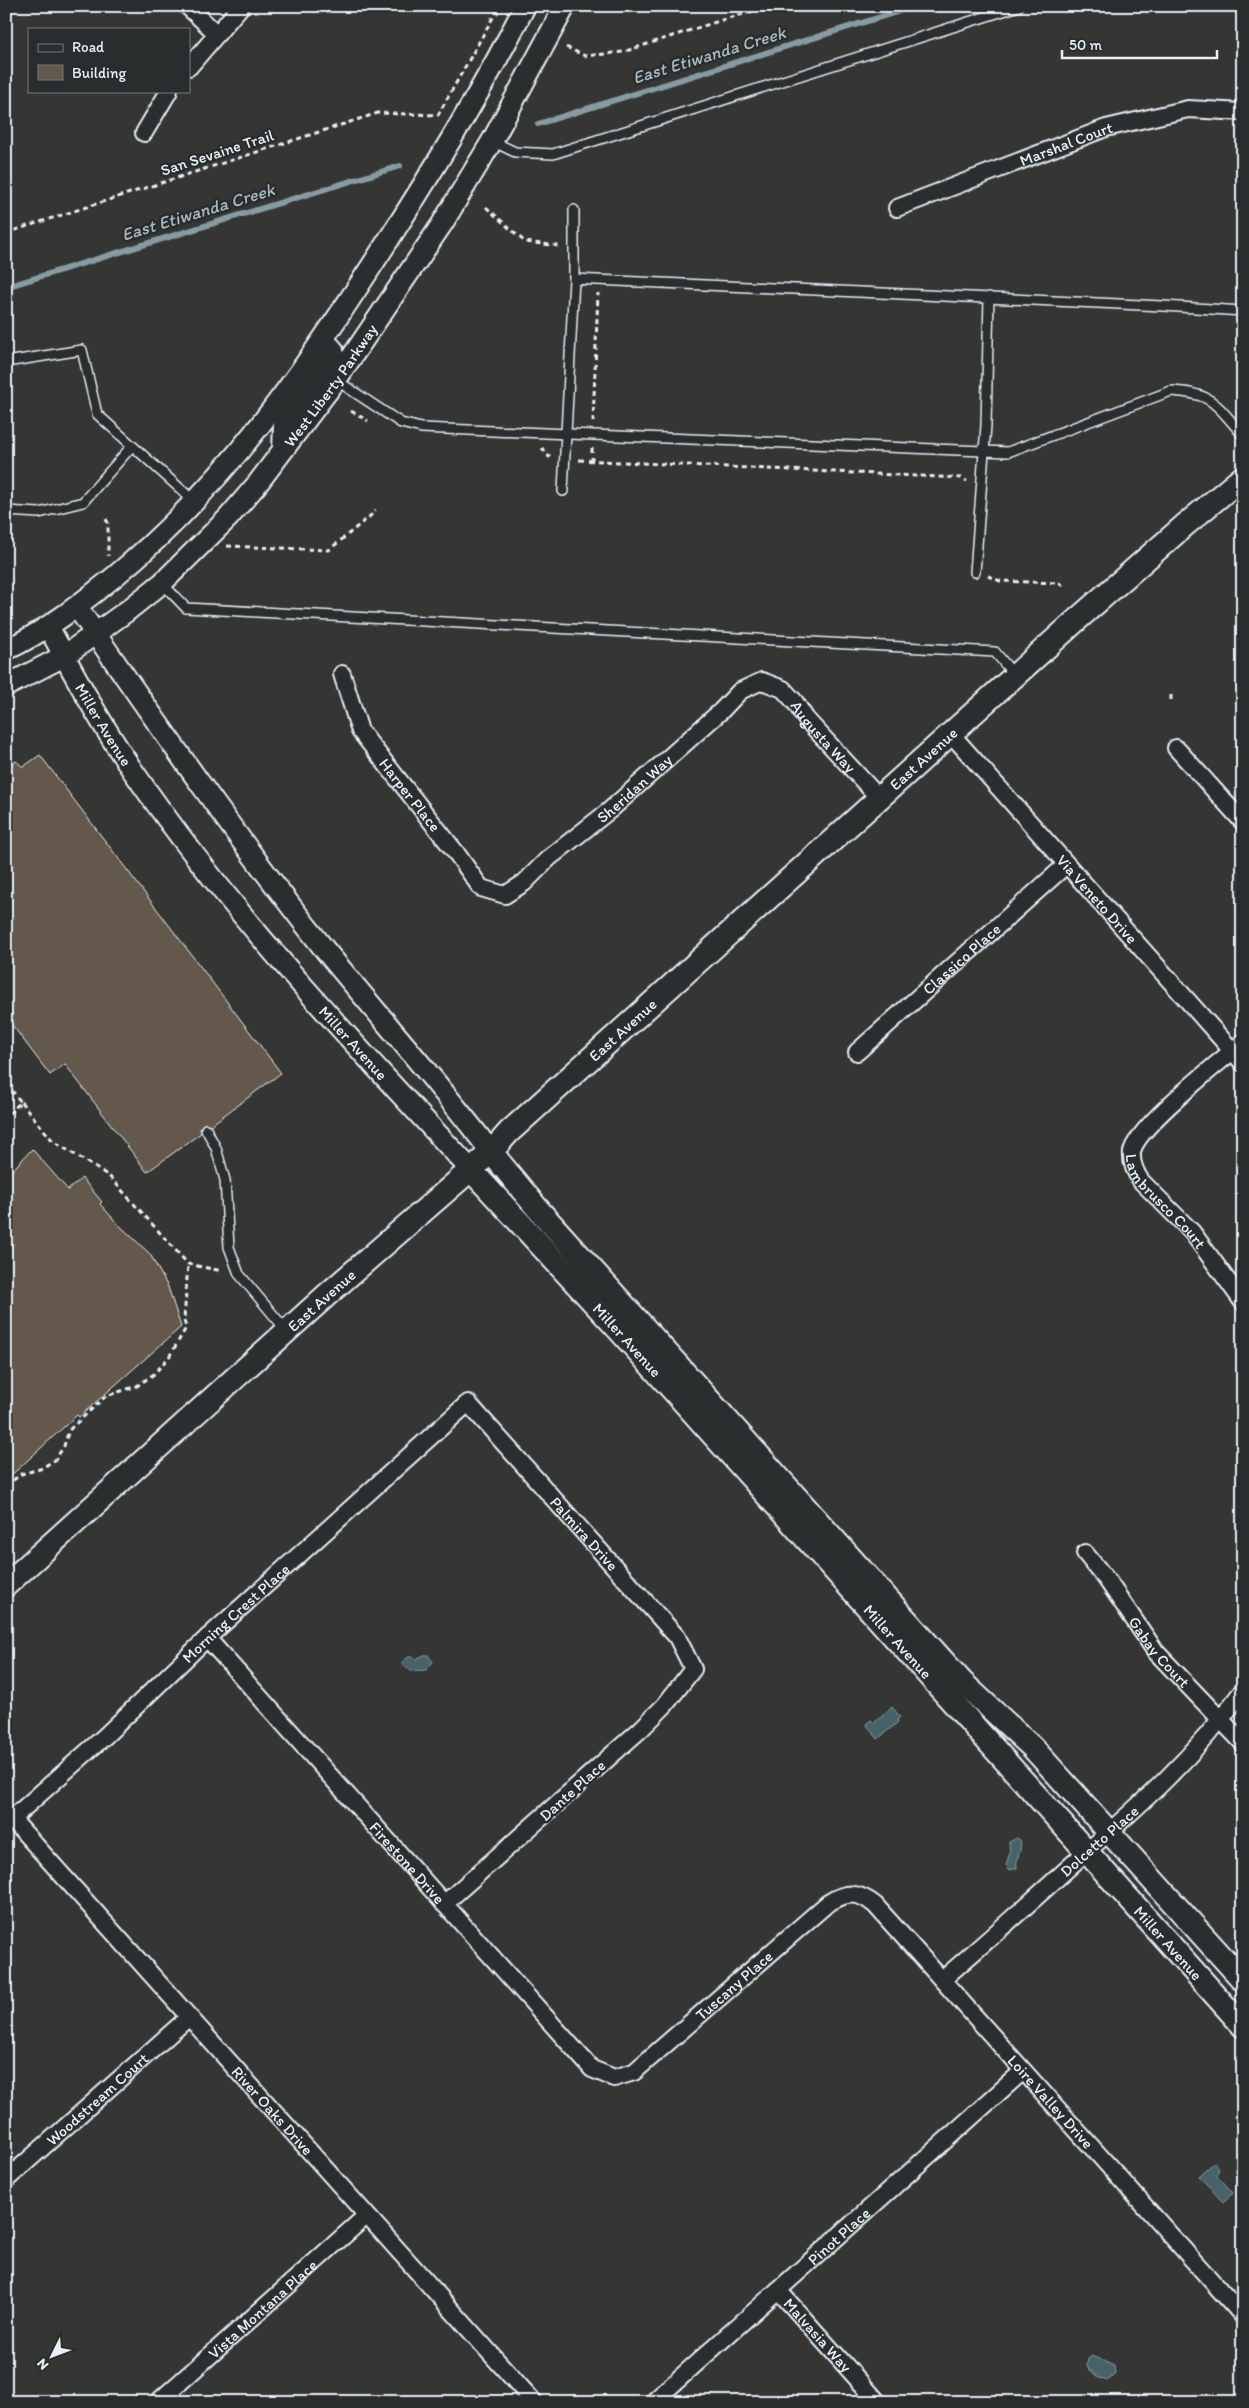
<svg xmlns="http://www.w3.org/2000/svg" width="1249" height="2408" font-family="Itim,sans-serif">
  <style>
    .water { fill: #466369; stroke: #879ca2 }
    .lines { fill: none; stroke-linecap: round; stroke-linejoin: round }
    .stream { stroke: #879ca2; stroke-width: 6 }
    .building { fill: #63594b; stroke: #e8f1f8 }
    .service-casing { stroke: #e8f1f8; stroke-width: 12 }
    .minor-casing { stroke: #e8f1f8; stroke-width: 20 }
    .tertiary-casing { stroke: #e8f1f8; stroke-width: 24 }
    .secondary-casing { stroke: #e8f1f8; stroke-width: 26 }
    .path { stroke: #e8f1f8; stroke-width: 3; stroke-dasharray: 5 4; stroke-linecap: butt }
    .service { stroke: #2a2d2e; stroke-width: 9 }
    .minor { stroke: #2a2d2e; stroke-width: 16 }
    .tertiary { stroke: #2a2d2e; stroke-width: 20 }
    .secondary { stroke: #2a2d2e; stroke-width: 22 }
    .labels { text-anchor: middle; stroke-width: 5; stroke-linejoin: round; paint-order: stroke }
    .street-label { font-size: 16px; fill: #e8f1f8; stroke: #2a2d2e }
    .water-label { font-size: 18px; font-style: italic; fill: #a7b8bf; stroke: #2a2d2e }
  </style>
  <rect width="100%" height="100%" fill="#353634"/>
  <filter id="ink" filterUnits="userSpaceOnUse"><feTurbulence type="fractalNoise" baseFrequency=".02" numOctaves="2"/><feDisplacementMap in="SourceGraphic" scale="10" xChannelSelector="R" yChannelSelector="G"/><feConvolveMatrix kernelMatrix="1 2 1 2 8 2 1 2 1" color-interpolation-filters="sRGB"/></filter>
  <g filter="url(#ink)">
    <g class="water">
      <polygon points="424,1655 428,1655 433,1662 426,1670 411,1671 401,1663 410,1656 416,1659"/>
      <polygon points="892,1707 900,1717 897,1720 898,1722 878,1739 866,1724 871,1720 874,1723"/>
      <path d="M1017,1838L1020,1840C1023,1851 1015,1857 1017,1868L1010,1870L1006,1865L1010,1852L1009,1842Z"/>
      <polygon points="1215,2162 1219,2168 1217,2175 1233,2193 1223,2202 1199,2176"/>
      <polygon points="1092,2356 1114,2366 1115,2374 1109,2380 1099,2378 1087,2367 1088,2359"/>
    </g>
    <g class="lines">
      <g class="stream">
        <polyline points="538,124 916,6"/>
        <polyline points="6,287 400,166"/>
      </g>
    </g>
    <g class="building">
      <polygon points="40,755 281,1073 211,1125 203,1124 200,1128 201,1133 147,1172 65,1064 50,1075 6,1017 6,768 16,761 23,767"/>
      <polygon points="32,1149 68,1190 82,1178 102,1202 100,1204 117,1223 150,1254 168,1287 181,1327 79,1417 77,1415 6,1480 6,1177"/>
    </g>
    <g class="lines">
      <defs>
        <g id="service">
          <polyline points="492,141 515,152 553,154 1019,6"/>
          <polyline points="574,210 574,279"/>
          <polyline points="6,362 82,350 97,414 195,502"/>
          <path d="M336,380L401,423L421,428L1008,452L1171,391C1214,393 1216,405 1243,435"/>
          <polyline points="563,491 574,279 1163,306 1243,311"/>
          <polyline points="6,511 39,513 83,502 132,446"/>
          <polyline points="975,572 986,425 989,297"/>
          <polyline points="162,583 186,608 995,652 1015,676"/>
          <polyline points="206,1129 216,1148 225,1180 229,1247 239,1274 286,1330"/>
        </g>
        <g id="minor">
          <polyline points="187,6 217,34"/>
          <polyline points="189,67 241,6"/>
          <polyline points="144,133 169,91"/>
          <path id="s1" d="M897,208L1106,128L1188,109L1243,112"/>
          <path id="s2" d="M342,674L360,731L457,854L481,888L505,895L524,883L549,858L610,810L721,711L740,691L762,681L783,689L795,702L806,719L880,799"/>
          <path id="s3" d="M952,735L1243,1063"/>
          <polyline points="1176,748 1243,822"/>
          <path id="s4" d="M1243,1042C1220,1062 1136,1127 1132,1152C1131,1163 1135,1172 1141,1181L1192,1232L1243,1302"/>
          <path id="s5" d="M857,1052L1066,865"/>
          <path id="s6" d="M1085,1553L1107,1580L1156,1652L1243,1743"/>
          <path id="s7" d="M207,1638L592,2069L614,2078L634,2072L828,1903C846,1892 858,1891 875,1905L1243,2316"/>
          <path id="s8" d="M12,1819L534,2402"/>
          <path id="s9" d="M6,1824L104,1737L207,1638L468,1403L677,1637L693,1669L665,1705L641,1729L444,1904"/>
          <path id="s10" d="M942,1980C987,1941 1032,1901 1076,1861C1138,1807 1194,1758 1243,1690"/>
          <path id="s11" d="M6,2180L189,2017"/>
          <path id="s12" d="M778,2290L878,2402"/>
          <path id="s13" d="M158,2402L366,2216"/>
          <path id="s14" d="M653,2402L1023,2071"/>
        </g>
        <g id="tertiary">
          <polyline points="283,450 284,425 332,358 333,350 324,340"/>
          <path d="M77,607C157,723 237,839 325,950C380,1017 438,1082 491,1152"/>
          <path id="s15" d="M49,628C75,676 102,726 133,771C232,915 352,1042 471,1170"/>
          <path d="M6,650C46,631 79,605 114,577C225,485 302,374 380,253C432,173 482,91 525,6"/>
          <path id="s16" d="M6,686L64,656L127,611L162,583L228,518L258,483L336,380L442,224L492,141L565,6"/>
        </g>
        <g id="secondary">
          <polyline points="491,1152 537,1208 962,1682 1033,1748 1243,1980"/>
          <path id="s17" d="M471,1170L619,1330L1243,2026"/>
          <path id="s18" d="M6,1585L329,1293L491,1152L509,1132L1080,617L1185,525L1243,477"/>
        </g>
      </defs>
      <use href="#service" class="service-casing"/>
      <use href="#minor" class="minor-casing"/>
      <use href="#tertiary" class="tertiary-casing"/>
      <use href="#secondary" class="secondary-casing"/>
      <g class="path">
        <polyline points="566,47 585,56 623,52 725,19 773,6"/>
        <polyline points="486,207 525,242 559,246"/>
        <polyline points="6,233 378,113 438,115 496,12 500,14"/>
        <polyline points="351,411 368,421"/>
        <polyline points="593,422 598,293"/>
        <polyline points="542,448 550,458"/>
        <polyline points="592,448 592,460"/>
        <polyline points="579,460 961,478 967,481"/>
        <polyline points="106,519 108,523 108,556"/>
        <polyline points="227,546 329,550 376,511"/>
        <polyline points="988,576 1000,581 1059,583 1065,588"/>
        <polyline points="1171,700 1171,693"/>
        <polyline points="6,1083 21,1102 6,1116"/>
        <polyline points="21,1102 53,1141 109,1176 188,1264 222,1271"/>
        <polyline points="6,1486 21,1474 40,1469 55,1460 64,1446 69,1430 106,1396 137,1386 154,1374 169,1357 186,1328 184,1320 188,1264"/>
      </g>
      <use href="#service" class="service"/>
      <use href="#minor" class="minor"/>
      <use href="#tertiary" class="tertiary"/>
      <use href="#secondary" class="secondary"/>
    </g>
  </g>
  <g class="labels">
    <g class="street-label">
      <text dy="6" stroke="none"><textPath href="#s1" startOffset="181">Marshal Court</textPath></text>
      <text transform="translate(217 152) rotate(-18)" y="6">San Sevaine Trail</text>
      <text dy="6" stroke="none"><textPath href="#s16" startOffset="448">West Liberty Parkway</textPath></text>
      <text dy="6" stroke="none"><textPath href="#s15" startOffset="111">Miller Avenue</textPath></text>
      <text dy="6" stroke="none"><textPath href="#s2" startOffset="704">Augusta Way</textPath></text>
      <text dy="6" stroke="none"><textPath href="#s18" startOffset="1235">East Avenue</textPath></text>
      <text dy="6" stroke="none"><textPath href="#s2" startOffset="451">Sheridan Way</textPath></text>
      <text dy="6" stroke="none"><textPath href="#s2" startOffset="141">Harper Place</textPath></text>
      <text dy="6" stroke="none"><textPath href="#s3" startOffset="219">Via Veneto Drive</textPath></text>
      <text dy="6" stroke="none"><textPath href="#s5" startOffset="140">Classico Place</textPath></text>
      <text dy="6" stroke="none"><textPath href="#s18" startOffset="830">East Avenue</textPath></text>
      <text dy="6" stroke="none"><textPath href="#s15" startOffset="516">Miller Avenue</textPath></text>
      <text dy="6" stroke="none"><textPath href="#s4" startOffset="219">Lambrusco Court</textPath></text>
      <text dy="6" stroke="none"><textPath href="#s18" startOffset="425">East Avenue</textPath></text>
      <text dy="6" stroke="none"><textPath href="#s17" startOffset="231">Miller Avenue</textPath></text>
      <text dy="6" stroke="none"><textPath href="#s9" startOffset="800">Palmira Drive</textPath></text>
      <text dy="6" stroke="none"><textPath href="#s9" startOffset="312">Morning Crest Place</textPath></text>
      <text dy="6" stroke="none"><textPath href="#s17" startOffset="636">Miller Avenue</textPath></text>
      <text dy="6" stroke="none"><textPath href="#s6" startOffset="124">Gabay Court</textPath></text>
      <text transform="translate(572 1790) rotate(-42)" y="6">Dante Place</text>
      <text dy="6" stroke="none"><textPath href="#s10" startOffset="210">Dolcetto Place</textPath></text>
      <text dy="6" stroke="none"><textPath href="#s7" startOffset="301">Firestone Drive</textPath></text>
      <text dy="6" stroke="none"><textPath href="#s17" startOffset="1041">Miller Avenue</textPath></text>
      <text dy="6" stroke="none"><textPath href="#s7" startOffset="755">Tuscany Place</textPath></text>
      <text dy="6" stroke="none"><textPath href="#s11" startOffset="122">Woodstream Court</textPath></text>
      <text dy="6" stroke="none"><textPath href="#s7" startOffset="1195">Loire Valley Drive</textPath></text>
      <text dy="6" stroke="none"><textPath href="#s8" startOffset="391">River Oaks Drive</textPath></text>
      <text dy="6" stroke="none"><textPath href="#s14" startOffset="249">Pinot Place</textPath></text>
      <text dy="6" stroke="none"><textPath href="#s13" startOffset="140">Vista Montana Place</textPath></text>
      <text dy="6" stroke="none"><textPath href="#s12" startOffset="60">Malvasia Way</textPath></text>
    </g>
    <g class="water-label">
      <text transform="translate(709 55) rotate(-17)" y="6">East Etiwanda Creek</text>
      <text transform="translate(198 212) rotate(-17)" y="6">East Etiwanda Creek</text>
    </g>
  </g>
  <rect width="1249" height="2408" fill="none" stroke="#2a2d2e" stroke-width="25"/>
  <rect x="12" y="12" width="1224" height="2383" fill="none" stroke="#e8f1f8" stroke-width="2" filter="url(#ink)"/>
  <rect x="28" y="28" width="162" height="65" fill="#2a2d2e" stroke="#767b7f"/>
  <rect x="38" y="44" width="25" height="8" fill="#2a2d2e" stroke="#767b7f"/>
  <text x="72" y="52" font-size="15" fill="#e8f1f8">Road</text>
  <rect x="38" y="65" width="25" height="15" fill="#63594b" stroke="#767b7f"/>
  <text x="72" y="78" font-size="15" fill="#e8f1f8">Building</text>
  <g transform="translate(52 2356) rotate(228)" stroke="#2a2d2e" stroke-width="4" paint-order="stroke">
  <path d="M0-4L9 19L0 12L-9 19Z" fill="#e8f1f8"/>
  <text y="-8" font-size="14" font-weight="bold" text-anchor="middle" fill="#e8f1f8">N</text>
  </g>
  <path d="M1062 50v8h155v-8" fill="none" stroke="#e8f1f8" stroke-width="2.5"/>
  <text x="1069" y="50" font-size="15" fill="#e8f1f8" stroke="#2a2d2e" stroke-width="4" paint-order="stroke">50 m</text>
</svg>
